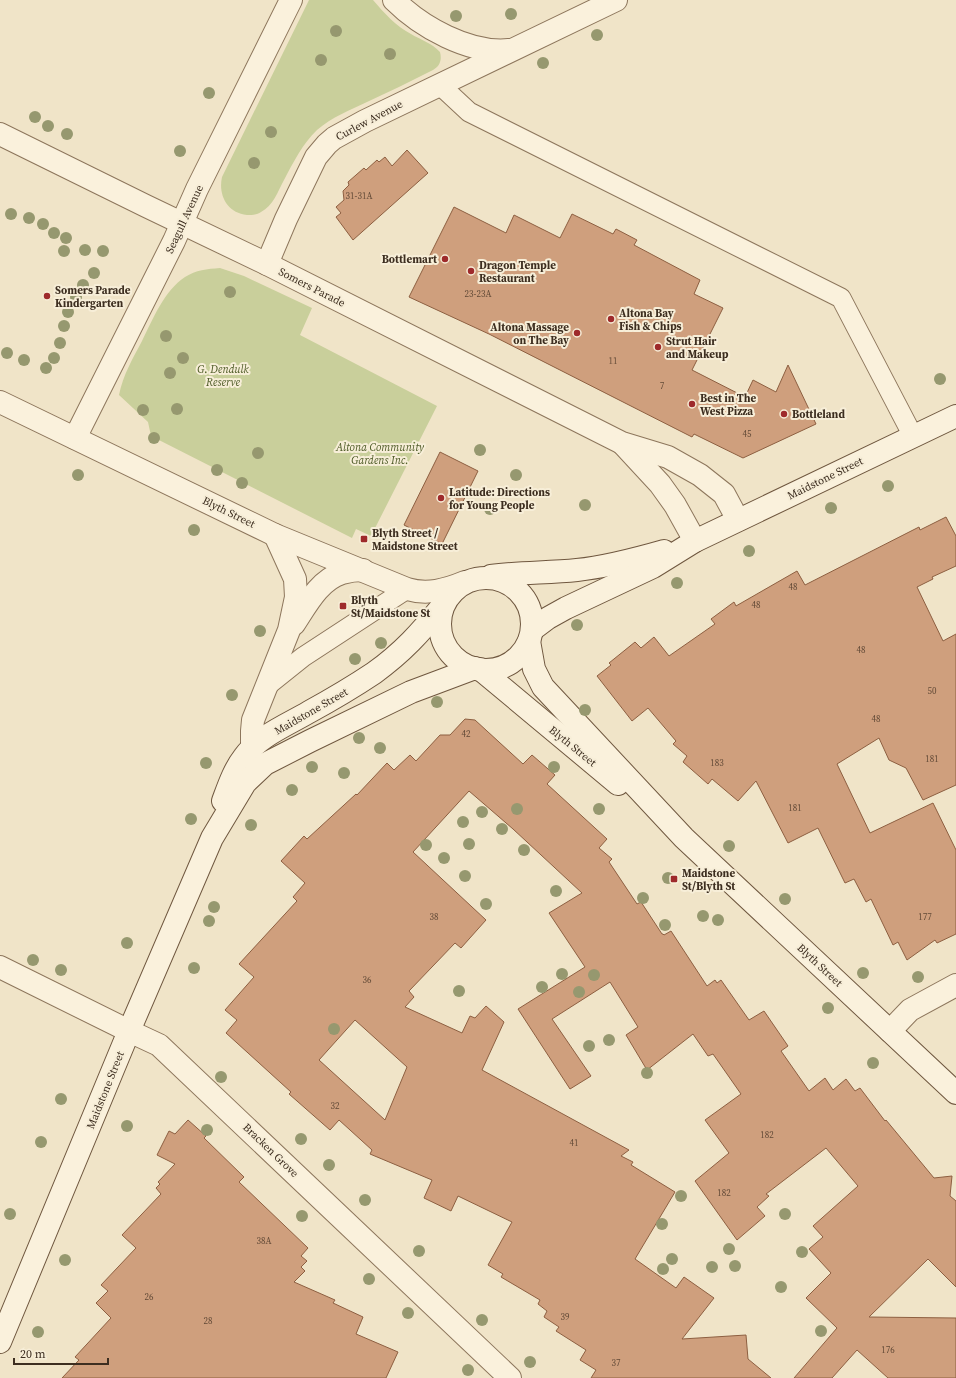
<svg xmlns="http://www.w3.org/2000/svg" width="956" height="1378" font-family="'Source Serif 4',serif">
  <style>
    .green { fill: #c9cf9b }
    .building { fill: #cf9f7d; stroke: #8d5f41; fill-rule: evenodd }
    .lines { fill: none; stroke-linecap: round; stroke-linejoin: round }
    .lane-casing { stroke: #8d765c; stroke-width: 21 }
    .street-casing { stroke: #8d765c; stroke-width: 24 }
    .secondary-casing { stroke: #6f573f; stroke-width: 24 }
    .lane { stroke: #faf1dc; stroke-width: 19 }
    .street { stroke: #faf1dc; stroke-width: 22 }
    .secondary { stroke: #faf1dc; stroke-width: 22 }
    .tree { fill: #96986f }
    .poi-dot { fill: #9e2a2b; stroke: #f7eed8; stroke-width: 1.5 }
    .labels { text-anchor: middle; stroke-width: 4; stroke-linejoin: round; paint-order: stroke }
    .number-label { font-size: 9px; fill: #624a37 }
    .street-label { font-size: 11px; fill: #3d2e20; stroke: #f7eed8 }
    .poi-label { font-size: 11px; font-weight: bold; fill: #3d2e20; stroke: #f7eed8; text-anchor: start }
    .park-label { font-size: 11px; font-style: italic; fill: #4d5a26; stroke: #f7eed8 }
  </style>
  <rect width="100%" height="100%" fill="#f0e4c8"/>
  <g class="green">
    <path d="M309,0H373C384,13 396,26 411,34C421,40 432,43 440,52C442,60 440,66 433,70C411,81 389,92 367,102C350,110 332,117 317,130C303,143 293,163 284,180C278,191 273,206 261,212C257,215 251,215 247,215C227,213 218,195 222,177Z"/>
    <path d="M220,268L244,276L312,308L300,335L437,406L371,536L356,529L352,538L151,436L148,422L119,395C123,375 133,358 142,341C153,319 164,291 185,277C196,270 207,269 220,268Z"/>
  </g>
  <g class="building">
    <polygon points="407,150 428,173 353,240 336,217 341,213 336,207 344,200 343,191 349,185 348,182 364,168 366,170 377,160 379,162 385,157 392,166"/>
    <polygon points="454,207 506,233 514,215 560,238 572,214 613,234 616,229 637,240 634,245 700,280 694,294 723,308 692,370 745,397 753,380 776,392 788,365 816,424 743,458 694,434 692,437 489,334 409,297"/>
    <polygon points="440,452 478,471 442,544 404,525"/>
    <polygon points="946,517 956,536 956,566 932,577 933,579 917,587 943,641 956,634 956,785 923,800 906,768 889,760 879,738 837,764 870,833 933,803 956,850 956,934 937,943 935,940 907,960 898,942 893,945 871,899 866,902 854,879 845,883 818,828 788,843 756,781 738,801 712,779 708,784 683,762 687,756 673,744 676,741 648,708 632,721 597,676 611,665 609,663 635,642 641,648 654,637 669,656 715,624 711,619 734,602 736,606 797,571 805,585 919,527 920,530"/>
    <path d="M465,719L475,720L523,764L532,755L555,775L547,784L607,839L599,848L612,859L609,862L637,904L641,902L662,934H663L664,935L671,931L707,986L715,980L717,983L721,980L749,1020L764,1011L788,1046L781,1051L809,1091L825,1078L833,1090L846,1079L855,1091L860,1088L885,1121L886,1120L934,1178L952,1176L950,1196L956,1201V1287L928,1259L869,1317L956,1318V1378H888L857,1350L832,1378H794L837,1328L806,1298L831,1273L809,1249L823,1237L813,1226L858,1186L826,1148L766,1194L769,1196L757,1207L765,1216L737,1240L695,1181L729,1153L705,1120L741,1094L713,1054L708,1056L693,1034L647,1070L626,1035L638,1027L610,982L552,1019L591,1076L570,1089L518,1009L585,967L549,913L582,893L513,829L469,791L413,852L486,920L461,948L455,943L409,991L414,997L405,1007L462,1033L470,1016L475,1018L486,1006L504,1022L482,1070L629,1150L621,1156L633,1162L631,1165L675,1192L635,1259L676,1288L684,1277L714,1298L682,1339L746,1335L748,1359L771,1378H591L596,1370L580,1360L586,1350L556,1331L559,1327L544,1317L547,1311L538,1304L540,1300L501,1277L503,1274L488,1265L512,1222L458,1196L451,1211L424,1198L432,1180L370,1154L372,1150L339,1120L330,1130L289,1094L291,1092L226,1033L237,1020L225,1010L254,977L239,964L297,901L293,897L305,883L281,861L304,836L307,839L356,794L357,795L387,763L394,770L410,755L416,761L440,735H450ZM355,1020L407,1067L385,1120L319,1060Z"/>
    <polygon points="188,1120 206,1136 204,1138 244,1177 239,1182 308,1248 301,1256 307,1261 301,1267 305,1271 294,1282 335,1300 333,1303 363,1317 356,1334 398,1352 386,1378 62,1378 79,1360 75,1357 111,1318 96,1303 108,1291 101,1285 136,1248 122,1235 161,1194 156,1188 160,1184 158,1182 175,1164 157,1155 169,1131 175,1134"/>
  </g>
  <g class="lines">
    <defs>
      <g id="lane">
        <polyline points="440,85 469,112 841,298 913,436"/>
        <polyline points="268,685 303,657 407,589"/>
      </g>
      <g id="street">
        <path d="M394,0C421,27 469,54 509,50"/>
        <polyline points="0,134 146,206 267,264 622,443 668,457 700,475 724,494 738,520"/>
        <polyline points="267,264 286,219 316,157 327,144 334,138 365,121 616,0"/>
        <path d="M0,402L275,535L407,589C427,595 446,590 465,582"/>
        <polyline points="75,438 174,241 197,189 291,0"/>
        <polyline points="623,444 660,484 675,505 695,541"/>
        <path d="M294,624C306,606 319,580 342,573C349,571 356,570 363,570"/>
        <polyline points="252,748 252,731 253,720 289,630 296,597 295,579 275,535"/>
        <polyline points="0,967 129,1031 159,1045 510,1378"/>
        <polyline points="890,1031 910,1010 956,985"/>
      </g>
      <g id="secondary">
        <path d="M491,576C519,572 548,573 577,570C606,567 636,559 664,551"/>
        <circle cx="486" cy="624" r="46"/>
        <polyline points="532,630 548,618 566,608 653,567 695,541 956,416"/>
        <polyline points="529,641 534,669 543,687 684,838 956,1093"/>
        <polyline points="480,669 618,784"/>
        <path d="M223,801C229,785 234,770 244,757C259,736 287,725 309,712C331,700 353,687 374,673C403,652 420,633 443,605"/>
        <polyline points="0,1342 129,1031 212,838 245,783 265,764 310,741 411,692 475,668"/>
      </g>
    </defs>
    <use href="#lane" class="lane-casing"/>
    <use href="#street" class="street-casing"/>
    <use href="#secondary" class="secondary-casing"/>
    <use href="#lane" class="lane"/>
    <use href="#street" class="street"/>
    <use href="#secondary" class="secondary"/>
  </g>
  <g class="tree">
    <circle cx="511" cy="14" r="6"/>
    <circle cx="456" cy="16" r="6"/>
    <circle cx="336" cy="31" r="6"/>
    <circle cx="597" cy="35" r="6"/>
    <circle cx="390" cy="54" r="6"/>
    <circle cx="321" cy="60" r="6"/>
    <circle cx="543" cy="63" r="6"/>
    <circle cx="209" cy="93" r="6"/>
    <circle cx="35" cy="117" r="6"/>
    <circle cx="48" cy="126" r="6"/>
    <circle cx="271" cy="132" r="6"/>
    <circle cx="67" cy="134" r="6"/>
    <circle cx="180" cy="151" r="6"/>
    <circle cx="254" cy="163" r="6"/>
    <circle cx="11" cy="214" r="6"/>
    <circle cx="29" cy="218" r="6"/>
    <circle cx="43" cy="224" r="6"/>
    <circle cx="54" cy="233" r="6"/>
    <circle cx="66" cy="238" r="6"/>
    <circle cx="85" cy="250" r="6"/>
    <circle cx="64" cy="251" r="6"/>
    <circle cx="103" cy="251" r="6"/>
    <circle cx="94" cy="273" r="6"/>
    <circle cx="83" cy="285" r="6"/>
    <circle cx="230" cy="292" r="6"/>
    <circle cx="76" cy="297" r="6"/>
    <circle cx="68" cy="312" r="6"/>
    <circle cx="64" cy="326" r="6"/>
    <circle cx="166" cy="336" r="6"/>
    <circle cx="60" cy="343" r="6"/>
    <circle cx="7" cy="353" r="6"/>
    <circle cx="54" cy="358" r="6"/>
    <circle cx="183" cy="358" r="6"/>
    <circle cx="24" cy="360" r="6"/>
    <circle cx="46" cy="368" r="6"/>
    <circle cx="170" cy="373" r="6"/>
    <circle cx="940" cy="379" r="6"/>
    <circle cx="177" cy="409" r="6"/>
    <circle cx="143" cy="410" r="6"/>
    <circle cx="154" cy="438" r="6"/>
    <circle cx="480" cy="450" r="6"/>
    <circle cx="258" cy="453" r="6"/>
    <circle cx="217" cy="470" r="6"/>
    <circle cx="78" cy="475" r="6"/>
    <circle cx="516" cy="475" r="6"/>
    <circle cx="242" cy="483" r="6"/>
    <circle cx="888" cy="486" r="6"/>
    <circle cx="585" cy="505" r="6"/>
    <circle cx="831" cy="508" r="6"/>
    <circle cx="490" cy="509" r="6"/>
    <circle cx="194" cy="530" r="6"/>
    <circle cx="749" cy="551" r="6"/>
    <circle cx="677" cy="583" r="6"/>
    <circle cx="577" cy="625" r="6"/>
    <circle cx="260" cy="631" r="6"/>
    <circle cx="381" cy="643" r="6"/>
    <circle cx="355" cy="659" r="6"/>
    <circle cx="232" cy="695" r="6"/>
    <circle cx="437" cy="702" r="6"/>
    <circle cx="585" cy="710" r="6"/>
    <circle cx="359" cy="738" r="6"/>
    <circle cx="380" cy="748" r="6"/>
    <circle cx="206" cy="763" r="6"/>
    <circle cx="312" cy="767" r="6"/>
    <circle cx="554" cy="767" r="6"/>
    <circle cx="344" cy="773" r="6"/>
    <circle cx="292" cy="790" r="6"/>
    <circle cx="517" cy="809" r="6"/>
    <circle cx="599" cy="809" r="6"/>
    <circle cx="482" cy="812" r="6"/>
    <circle cx="191" cy="819" r="6"/>
    <circle cx="463" cy="822" r="6"/>
    <circle cx="251" cy="825" r="6"/>
    <circle cx="502" cy="829" r="6"/>
    <circle cx="469" cy="844" r="6"/>
    <circle cx="426" cy="845" r="6"/>
    <circle cx="729" cy="846" r="6"/>
    <circle cx="524" cy="850" r="6"/>
    <circle cx="444" cy="858" r="6"/>
    <circle cx="465" cy="876" r="6"/>
    <circle cx="668" cy="878" r="6"/>
    <circle cx="556" cy="891" r="6"/>
    <circle cx="643" cy="898" r="6"/>
    <circle cx="785" cy="899" r="6"/>
    <circle cx="486" cy="904" r="6"/>
    <circle cx="214" cy="907" r="6"/>
    <circle cx="703" cy="916" r="6"/>
    <circle cx="718" cy="920" r="6"/>
    <circle cx="209" cy="921" r="6"/>
    <circle cx="665" cy="925" r="6"/>
    <circle cx="127" cy="943" r="6"/>
    <circle cx="33" cy="960" r="6"/>
    <circle cx="194" cy="968" r="6"/>
    <circle cx="61" cy="970" r="6"/>
    <circle cx="863" cy="973" r="6"/>
    <circle cx="562" cy="974" r="6"/>
    <circle cx="594" cy="975" r="6"/>
    <circle cx="918" cy="977" r="6"/>
    <circle cx="542" cy="987" r="6"/>
    <circle cx="459" cy="991" r="6"/>
    <circle cx="579" cy="992" r="6"/>
    <circle cx="828" cy="1008" r="6"/>
    <circle cx="334" cy="1029" r="6"/>
    <circle cx="609" cy="1040" r="6"/>
    <circle cx="589" cy="1046" r="6"/>
    <circle cx="873" cy="1063" r="6"/>
    <circle cx="647" cy="1073" r="6"/>
    <circle cx="221" cy="1077" r="6"/>
    <circle cx="61" cy="1099" r="6"/>
    <circle cx="127" cy="1126" r="6"/>
    <circle cx="207" cy="1130" r="6"/>
    <circle cx="301" cy="1139" r="6"/>
    <circle cx="41" cy="1142" r="6"/>
    <circle cx="329" cy="1165" r="6"/>
    <circle cx="681" cy="1196" r="6"/>
    <circle cx="365" cy="1200" r="6"/>
    <circle cx="10" cy="1214" r="6"/>
    <circle cx="785" cy="1214" r="6"/>
    <circle cx="302" cy="1216" r="6"/>
    <circle cx="662" cy="1224" r="6"/>
    <circle cx="729" cy="1249" r="6"/>
    <circle cx="419" cy="1251" r="6"/>
    <circle cx="802" cy="1252" r="6"/>
    <circle cx="672" cy="1259" r="6"/>
    <circle cx="65" cy="1260" r="6"/>
    <circle cx="735" cy="1266" r="6"/>
    <circle cx="712" cy="1267" r="6"/>
    <circle cx="663" cy="1269" r="6"/>
    <circle cx="369" cy="1279" r="6"/>
    <circle cx="781" cy="1287" r="6"/>
    <circle cx="408" cy="1313" r="6"/>
    <circle cx="482" cy="1320" r="6"/>
    <circle cx="821" cy="1331" r="6"/>
    <circle cx="38" cy="1332" r="6"/>
    <circle cx="530" cy="1362" r="6"/>
    <circle cx="468" cy="1370" r="6"/>
  </g>
  <g class="poi-dot">
    <circle cx="445" cy="259" r="4"/>
    <circle cx="471" cy="271" r="4"/>
    <circle cx="47" cy="296" r="4"/>
    <circle cx="611" cy="319" r="4"/>
    <circle cx="577" cy="333" r="4"/>
    <circle cx="658" cy="347" r="4"/>
    <circle cx="692" cy="404" r="4"/>
    <circle cx="784" cy="414" r="4"/>
    <circle cx="441" cy="498" r="4"/>
    <rect x="360" y="535" width="8" height="8" rx="2"/>
    <rect x="339" y="602" width="8" height="8" rx="2"/>
    <rect x="670" y="875" width="8" height="8" rx="2"/>
  </g>
  <g class="labels">
    <g class="number-label">
      <text x="359" y="199">31-31A</text>
      <text x="478" y="297">23-23A</text>
      <text x="613" y="364">11</text>
      <text x="662" y="389">7</text>
      <text x="747" y="437">45</text>
      <text x="793" y="590">48</text>
      <text x="756" y="608">48</text>
      <text x="861" y="653">48</text>
      <text x="932" y="694">50</text>
      <text x="876" y="722">48</text>
      <text x="466" y="737">42</text>
      <text x="932" y="762">181</text>
      <text x="717" y="766">183</text>
      <text x="795" y="811">181</text>
      <text x="434" y="920">38</text>
      <text x="925" y="920">177</text>
      <text x="367" y="983">36</text>
      <text x="335" y="1109">32</text>
      <text x="767" y="1138">182</text>
      <text x="574" y="1146">41</text>
      <text x="724" y="1196">182</text>
      <text x="264" y="1244">38A</text>
      <text x="149" y="1300">26</text>
      <text x="565" y="1320">39</text>
      <text x="208" y="1324">28</text>
      <text x="888" y="1353">176</text>
      <text x="616" y="1366">37</text>
    </g>
    <g class="street-label">
      <text transform="translate(369 120) rotate(-28)" y="4">Curlew Avenue</text>
      <text transform="translate(184 219) rotate(-65)" y="4">Seagull Avenue</text>
      <text transform="translate(312 287) rotate(27)" y="4">Somers Parade</text>
      <text transform="translate(825 478) rotate(-26)" y="4">Maidstone Street</text>
      <text transform="translate(229 512) rotate(26)" y="4">Blyth Street</text>
      <text transform="translate(311 711) rotate(-30)" y="4">Maidstone Street</text>
      <text transform="translate(573 746) rotate(39)" y="4">Blyth Street</text>
      <text transform="translate(820 965) rotate(43)" y="4">Blyth Street</text>
      <text transform="translate(105 1090) rotate(-68)" y="4">Maidstone Street</text>
      <text transform="translate(271 1150) rotate(44)" y="4">Bracken Grove</text>
    </g>
    <g class="poi-label">
      <text x="437" y="263" text-anchor="end">Bottlemart</text>
      <text x="479" y="269">Dragon Temple<tspan x="479" dy="13">Restaurant</tspan></text>
      <text x="55" y="294">Somers Parade<tspan x="55" dy="13">Kindergarten</tspan></text>
      <text x="619" y="317">Altona Bay<tspan x="619" dy="13">Fish &amp; Chips</tspan></text>
      <text x="569" y="331" text-anchor="end">Altona Massage<tspan x="569" dy="13">on The Bay</tspan></text>
      <text x="666" y="345">Strut Hair<tspan x="666" dy="13">and Makeup</tspan></text>
      <text x="700" y="402">Best in The<tspan x="700" dy="13">West Pizza</tspan></text>
      <text x="792" y="418">Bottleland</text>
      <text x="449" y="496">Latitude: Directions<tspan x="449" dy="13">for Young People</tspan></text>
      <text x="372" y="537">Blyth Street /<tspan x="372" dy="13">Maidstone Street</tspan></text>
      <text x="351" y="604">Blyth<tspan x="351" dy="13">St/Maidstone St</tspan></text>
      <text x="682" y="877">Maidstone<tspan x="682" dy="13">St/Blyth St</tspan></text>
    </g>
    <g class="park-label">
      <text x="223" y="373">G. Dendulk<tspan x="223" dy="13">Reserve</tspan></text>
      <text x="380" y="451">Altona Community<tspan x="380" dy="13">Gardens Inc.</tspan></text>
    </g>
  </g>
  <path d="M14 1358v6h94v-6" fill="none" stroke="#3d2e20" stroke-width="2"/>
  <text x="20" y="1358" font-size="12" fill="#3d2e20" stroke="#f7eed8" stroke-width="3" paint-order="stroke">20 m</text>
</svg>
